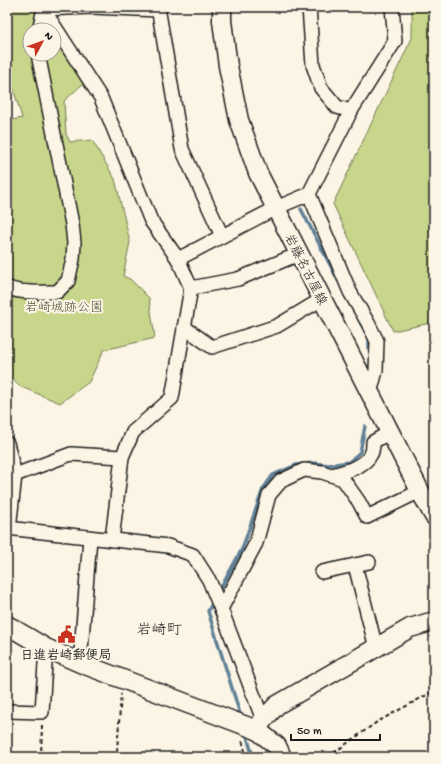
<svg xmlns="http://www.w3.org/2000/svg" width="441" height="764" font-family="'Gochi Hand','Klee One',sans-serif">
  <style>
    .green { fill: #c7d68a; stroke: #727953 }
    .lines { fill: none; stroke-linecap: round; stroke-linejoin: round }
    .stream { stroke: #5f8097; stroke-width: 3.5 }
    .street-casing { stroke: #1c1c1c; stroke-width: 16 }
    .secondary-casing { stroke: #1c1c1c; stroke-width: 21 }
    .path { stroke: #1c1c1c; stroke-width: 2; stroke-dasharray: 4 3; stroke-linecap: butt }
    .street { stroke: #fcf5e5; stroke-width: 13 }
    .secondary { stroke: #fcf5e5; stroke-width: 18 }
    .labels { text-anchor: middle; stroke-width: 4; stroke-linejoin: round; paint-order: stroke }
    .street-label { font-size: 13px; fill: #1c1c1c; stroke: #fcf5e5 }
    .park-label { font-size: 13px; fill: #4f543d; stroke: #fcf5e5 }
    .poi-label { font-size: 13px; font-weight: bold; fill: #1c1c1c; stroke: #fcf5e5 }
    .quarter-label { font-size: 15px; fill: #1c1c1c; stroke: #fcf5e5 }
  </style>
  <rect width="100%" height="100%" fill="#fcf5e5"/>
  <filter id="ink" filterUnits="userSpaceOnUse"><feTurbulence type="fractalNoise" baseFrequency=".025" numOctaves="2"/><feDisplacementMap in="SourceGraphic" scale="8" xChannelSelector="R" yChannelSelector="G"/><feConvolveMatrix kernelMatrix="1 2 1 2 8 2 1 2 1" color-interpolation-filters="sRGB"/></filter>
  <g filter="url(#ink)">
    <g class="green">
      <polygon points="7,7 36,7 53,30 30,30 30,54 54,54 54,32 86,81 64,101 66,134 70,142 92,140 115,179 130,242 123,276 130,279 149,298 155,338 104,350 89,382 60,403 19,386 7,374 7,121 22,118 7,68 10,63 7,50"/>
      <polygon points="412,7 434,7 434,325 431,323 393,331 333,204 412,38"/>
    </g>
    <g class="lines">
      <g class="stream">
        <polyline points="301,209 339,282"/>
        <polyline points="359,320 369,339 369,348"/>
        <polyline points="218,593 242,549 263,489 273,475 296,465 313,463 329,465 349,462 360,452 365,426"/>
        <polyline points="214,600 208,611 241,717"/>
        <polyline points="246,733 253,757"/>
      </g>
      <defs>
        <g id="street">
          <polyline points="42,7 101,98 151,221 178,259 191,288 172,398 133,432 122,457 112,540"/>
          <polyline points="158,7 182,149 222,236"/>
          <polyline points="309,7 313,65 321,88 337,107 351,111"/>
          <polyline points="44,9 92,7 158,10"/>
          <polyline points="39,30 44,9"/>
          <polyline points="309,194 350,292 368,323 377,341 376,371 370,393"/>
          <polyline points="178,259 276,208 309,194 351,111 395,41 392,7"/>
          <path d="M7,287C18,294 44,292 57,292L68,281L73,259L74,243L72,224L38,54"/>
          <polyline points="191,288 238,279 299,254"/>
          <polyline points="184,327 212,347 277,326 322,299"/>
          <polyline points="7,443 15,475 9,529"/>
          <polyline points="15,475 71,454 122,457"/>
          <path d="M332,475C344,472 365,467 371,454C373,451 373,445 373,442L390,432"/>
          <polyline points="7,528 168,546 193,555 209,580 221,609 263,720"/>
          <polyline points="355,565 376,648"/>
          <polyline points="322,572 369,562"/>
          <polyline points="221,609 256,543 269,495 281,481 304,470 322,472 343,479 359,502 367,517 420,491"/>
          <polyline points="80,663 90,538"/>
          <polyline points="7,711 42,712 46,648"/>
        </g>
        <g id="secondary">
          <polyline points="222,7 222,21 228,66 239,120 258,173 420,491 434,516"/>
          <polyline points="7,625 46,648 80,663 257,730 277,746 282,757"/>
          <polyline points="257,730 263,720 277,705 410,628 434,621"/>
        </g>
      </defs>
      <use href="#street" class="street-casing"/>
      <use href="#secondary" class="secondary-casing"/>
      <g class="path">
        <polyline points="41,757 42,724"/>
        <polyline points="113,757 117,751 121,694"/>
        <polyline points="240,757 245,751 242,740"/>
        <polyline points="328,757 377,722 434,691"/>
      </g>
      <use href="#street" class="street"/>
      <use href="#secondary" class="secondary"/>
    </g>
  </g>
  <defs>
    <symbol id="civic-bare" viewBox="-9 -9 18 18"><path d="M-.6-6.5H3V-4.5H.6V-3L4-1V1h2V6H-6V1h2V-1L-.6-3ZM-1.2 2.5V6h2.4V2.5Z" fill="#c8321e" stroke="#fcf5e5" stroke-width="2.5" paint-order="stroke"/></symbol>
  </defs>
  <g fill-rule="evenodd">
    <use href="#civic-bare" x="54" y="622" width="25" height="25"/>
  </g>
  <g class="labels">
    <g class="street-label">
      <text transform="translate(307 269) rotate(63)" y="5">岩藤名古屋線</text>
    </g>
    <g class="park-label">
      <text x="64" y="311">岩崎城跡公園</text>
    </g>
    <g class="poi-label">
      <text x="66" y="659">日進岩崎郵便局</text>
    </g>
    <g class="quarter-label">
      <text x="159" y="634">岩崎町</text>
    </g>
  </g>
  <rect width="441" height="764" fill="none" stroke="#fcf5e5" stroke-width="24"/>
  <rect x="12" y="12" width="417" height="740" fill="none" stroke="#1c1c1c" stroke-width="1.5" filter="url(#ink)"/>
  <g transform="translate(42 42) rotate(49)"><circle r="19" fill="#fcf5e5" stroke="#a29e95"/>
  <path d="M0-3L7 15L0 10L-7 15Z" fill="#c8321e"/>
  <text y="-6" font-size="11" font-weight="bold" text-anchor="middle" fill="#1c1c1c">N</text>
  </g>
  <path d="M291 734v6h89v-6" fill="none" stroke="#1c1c1c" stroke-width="2"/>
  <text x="297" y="734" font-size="12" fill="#1c1c1c" stroke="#fcf5e5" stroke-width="3" paint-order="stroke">50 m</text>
</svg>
